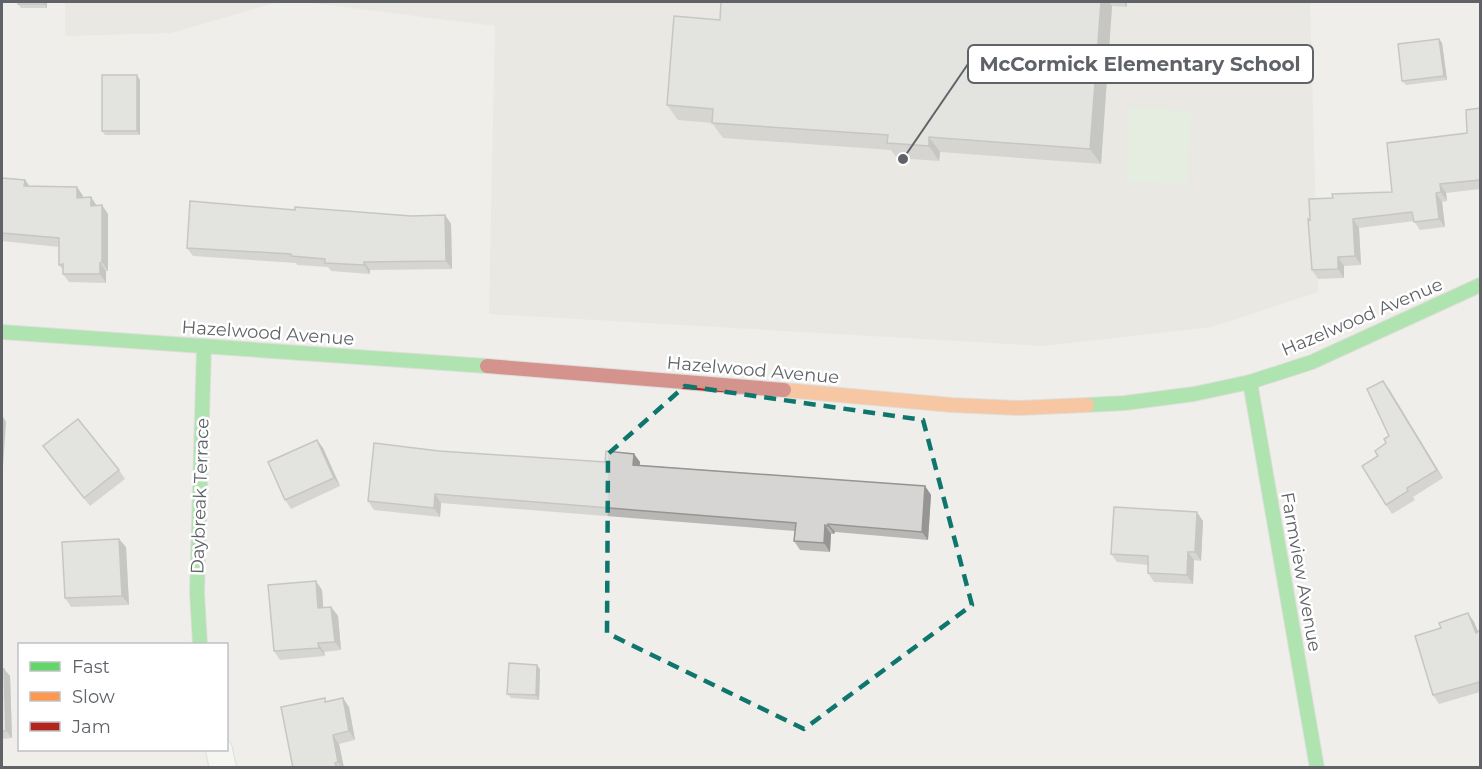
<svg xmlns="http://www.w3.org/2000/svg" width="1482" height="769" font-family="Montserrat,sans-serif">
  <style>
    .education { fill: #e2e0da }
    .green { fill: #d8ebd6 }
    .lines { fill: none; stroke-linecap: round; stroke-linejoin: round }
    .street-casing { stroke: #cbcccc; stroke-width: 28 }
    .fast-casing { stroke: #cacacb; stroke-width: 16 }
    .slow-casing { stroke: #cacacb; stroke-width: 16 }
    .jam-casing { stroke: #cacacb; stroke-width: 16 }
    .street { stroke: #fdfcfc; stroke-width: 26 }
    .fast { stroke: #63d668; stroke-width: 14 }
    .slow { stroke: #ff974d; stroke-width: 14 }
    .jam { stroke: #b3261e; stroke-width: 14 }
    .wall { fill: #b8b7b5 }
    .shaded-wall { fill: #969594 }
    .building { fill: #d6d5d3; stroke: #969594; stroke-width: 1.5 }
    .marked { fill: none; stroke: #0f766e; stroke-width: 4.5; stroke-dasharray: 12 8; stroke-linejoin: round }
    .labels { text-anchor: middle; stroke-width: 5; stroke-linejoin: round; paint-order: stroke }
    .street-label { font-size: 18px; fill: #5f6368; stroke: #fff }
    .leader { fill: none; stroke: #5f6368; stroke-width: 2 }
    .callout-dot { fill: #5f6368; stroke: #fff; stroke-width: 2 }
    .callout { fill: #fff; stroke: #5f6368; stroke-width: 2 }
    .callout-label { font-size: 20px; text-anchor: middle; font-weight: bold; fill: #5f6368 }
  </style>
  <rect width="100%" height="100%" fill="#efeeea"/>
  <g class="education">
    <polygon points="65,2 278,2 171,33 65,36"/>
    <polygon points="304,2 1310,2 1318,292 1212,327 1044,346 489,314 495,26"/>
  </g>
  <polygon class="green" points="1130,107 1191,111 1187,184 1126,181"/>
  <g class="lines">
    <defs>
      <polyline id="street" points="219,750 223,768"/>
      <g id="fast">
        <polyline points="2,332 487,366"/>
        <polyline points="1250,382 1317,768"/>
        <polyline points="1087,405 1125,403 1194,394 1250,382 1312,362 1480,285"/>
        <polyline points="200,644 197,592 204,347"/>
      </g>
      <polyline id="slow" points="784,390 952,405 1019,408 1087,405"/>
      <polyline id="jam" points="487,366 784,390"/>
    </defs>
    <use href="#street" class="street-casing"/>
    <use href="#fast" class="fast-casing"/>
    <use href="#slow" class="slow-casing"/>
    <use href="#jam" class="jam-casing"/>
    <use href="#street" class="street"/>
    <use href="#fast" class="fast"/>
    <use href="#slow" class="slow"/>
    <use href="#jam" class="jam"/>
  </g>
  <g class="wall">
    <polygon points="18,2 47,2 47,8 21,8 18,4"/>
    <polygon points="721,2 1127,2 1127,7 1112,6 1101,164 940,152 939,161 897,158 891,150 723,138 712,123 678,120 667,105 720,20"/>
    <polygon points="1439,39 1442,43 1447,80 1406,85 1402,81"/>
    <polygon points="140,80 140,135 105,135 102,131"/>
    <polygon points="1480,108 1480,189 1446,193 1447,201 1442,202 1445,227 1420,230 1414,221 1359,228 1361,265 1344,266 1344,278 1318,279 1312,270 1310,220 1333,198 1392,192 1467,133"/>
    <polygon points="2,178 25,180 30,186 77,187 83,196 83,198 91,197 96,206 108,214 108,271 106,271 106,283 69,282 63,274 63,270 59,265 59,247 2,241"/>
    <polygon points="295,210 411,216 445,215 451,224 452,269 370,270 370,274 331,271 328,267 297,265 296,263 193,256 187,248"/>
    <polygon points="1389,389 1443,478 1413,497 1415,500 1392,514 1386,505 1386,443 1389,436"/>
    <polygon points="317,440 323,448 340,486 291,509 285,500"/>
    <polygon points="43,446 119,470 125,479 90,506"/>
    <polygon points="439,451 605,462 634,454 640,462 639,465 925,486 931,495 928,540 835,532 834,534 831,534 830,552 800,550 794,541 795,531 441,503 440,517 374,510 368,501"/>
    <polygon points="1203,521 1201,561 1194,560 1193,584 1154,582 1148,573 1148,565 1117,562 1111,554"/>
    <polygon points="126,547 129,605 71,607 65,598"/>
    <polygon points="322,590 323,608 331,607 338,616 341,650 324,652 325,656 280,660 274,651"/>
    <polygon points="1468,613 1474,622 1478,631 1480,630 1480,692 1439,704 1433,695 1441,628"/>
    <polygon points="2,669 10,676 12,738 2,739"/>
    <polygon points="540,669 539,700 511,698 507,694"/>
    <polygon points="327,701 349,707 355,740 339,744 344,768 293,768"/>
  </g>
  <g class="shaded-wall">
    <polygon points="44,2 47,2 47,8 44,4"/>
    <polygon points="1101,2 1109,2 1112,6 1101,164 1090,149"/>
    <polygon points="1123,2 1127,2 1127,7"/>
    <polygon points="1439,39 1442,43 1447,80 1444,76"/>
    <polygon points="137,75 140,80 140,135 137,131"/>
    <polygon points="929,137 940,152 939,161 929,146"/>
    <polygon points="25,180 31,189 24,186"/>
    <polygon points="1440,184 1446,193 1447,201 1441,192"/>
    <polygon points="77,187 83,196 83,206 77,198"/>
    <polygon points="1436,193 1442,202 1445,227 1439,219"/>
    <polygon points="91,197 97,206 91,206"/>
    <polygon points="102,205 108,214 108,271 102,262"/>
    <polygon points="445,215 451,224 452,269 446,261"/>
    <polygon points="1353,219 1359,228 1361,265 1355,256"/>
    <polygon points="1338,257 1344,266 1344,278 1338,269"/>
    <polygon points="364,262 370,270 370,274 364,265"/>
    <polygon points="100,263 106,271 106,283 100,274"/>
    <polygon points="1383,381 1389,389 1443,478 1437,470"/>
    <polygon points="2,415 6,422 3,467 2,466"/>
    <polygon points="317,440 323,448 340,486 334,478"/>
    <polygon points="634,454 640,462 639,473 633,465"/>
    <polygon points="925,486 931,495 928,540 922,532"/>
    <polygon points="435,494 441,503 440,517 434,508"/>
    <polygon points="1197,512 1203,521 1201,561 1195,552"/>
    <polygon points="828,524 835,532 834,534 828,526"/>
    <polygon points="825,525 831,534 830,552 824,543"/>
    <polygon points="119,539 126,547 129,605 122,596"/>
    <polygon points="1188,552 1194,560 1193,584 1187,575"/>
    <polygon points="316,581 322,590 324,617 318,608"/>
    <polygon points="331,607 338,616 341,650 335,642"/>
    <polygon points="1468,613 1474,622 1480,637 1476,633"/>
    <polygon points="318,643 324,652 325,656 319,648"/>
    <polygon points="537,665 540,669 539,700 536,695"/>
    <polygon points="4,669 10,676 12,738 6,731"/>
    <polygon points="343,698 349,707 355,740 349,731"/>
    <polygon points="333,735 339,744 344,768 342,768 338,762"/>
  </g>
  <g class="building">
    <rect x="18" y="2" width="26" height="2"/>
    <polygon points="721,2 1101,2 1090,149 929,137 929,146 887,143 888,135 712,123 713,109 667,105 674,16 720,20"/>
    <polygon points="1439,39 1444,76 1402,81 1398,44"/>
    <rect x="102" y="75" width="35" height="56"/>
    <polygon points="1480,108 1480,180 1440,184 1441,192 1436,193 1439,219 1414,222 1412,212 1353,219 1355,256 1338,257 1338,269 1312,270 1308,219 1310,220 1309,199 1333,198 1332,194 1392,192 1387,143 1467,133 1466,110"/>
    <polygon points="2,178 25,180 24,186 77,187 77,198 91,197 91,206 102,205 102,262 100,263 100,274 63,274 63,264 59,265 59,238 2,233"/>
    <polygon points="190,201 295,210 295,207 411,216 445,215 446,261 364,262 364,265 325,263 325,259 291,256 291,254 187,248"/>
    <polygon points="1383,381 1437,470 1407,488 1408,491 1386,505 1362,466 1378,456 1375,451 1386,443 1384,439 1389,436 1367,389"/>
    <polygon points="78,419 119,470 84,498 43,446"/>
    <polygon points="317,440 334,478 285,500 268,462"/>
    <polygon points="374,443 439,451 605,462 606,451 634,454 633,465 925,486 922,532 828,524 828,526 825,525 824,543 794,541 796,523 435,494 434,508 368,501"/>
    <polygon points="1114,507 1197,512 1195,552 1188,552 1187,575 1148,573 1148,556 1111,554"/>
    <polygon points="119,539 122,596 65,598 62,542"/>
    <polygon points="316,581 318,608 331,607 335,642 318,643 319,648 274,651 268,585"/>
    <polygon points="1468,613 1476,633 1480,630 1480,682 1433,695 1415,636 1441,628 1439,623"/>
    <polygon points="509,663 537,665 536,695 507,694"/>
    <polygon points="2,669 4,669 6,731 2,731"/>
    <polygon points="325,698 325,702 343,698 349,731 333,735 338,762 335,763 337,768 293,768 281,707"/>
  </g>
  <path d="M0 0H1482V769H0ZM685,386L923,420L972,605L804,729L607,633L608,454Z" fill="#efeeea" fill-opacity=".55" fill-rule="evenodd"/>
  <path class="marked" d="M685,386L923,420L972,605L804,729L607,633L608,454Z"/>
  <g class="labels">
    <g class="street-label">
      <text transform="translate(1362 317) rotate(-23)" y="6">Hazelwood Avenue</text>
      <text transform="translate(268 333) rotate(4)" y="6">Hazelwood Avenue</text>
      <text transform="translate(753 370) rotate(5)" y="6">Hazelwood Avenue</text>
      <text transform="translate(200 496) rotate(-88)" y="6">Daybreak Terrace</text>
      <text transform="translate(1301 572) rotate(80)" y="6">Farmview Avenue</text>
    </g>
  </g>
  <path class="leader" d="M903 159L968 64"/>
  <circle class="callout-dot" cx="903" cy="159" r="6"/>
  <rect class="callout" x="968" y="45" width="345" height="38" rx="6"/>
  <g class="callout-label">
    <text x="1140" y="71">McCormick Elementary School</text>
  </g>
  <rect width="1482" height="769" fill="none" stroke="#5f6368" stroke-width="6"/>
  <rect x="18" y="643" width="210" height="108" fill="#ffffff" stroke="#bfc1c3" stroke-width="1.5"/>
  <rect x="30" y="662" width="30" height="9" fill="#63d668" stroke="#bfc1c3" stroke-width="1.5"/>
  <text x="72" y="673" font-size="18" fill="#5f6368">Fast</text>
  <rect x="30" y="692" width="30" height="9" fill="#ff974d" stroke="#bfc1c3" stroke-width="1.5"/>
  <text x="72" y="703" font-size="18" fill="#5f6368">Slow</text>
  <rect x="30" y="722" width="30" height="9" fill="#b3261e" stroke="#bfc1c3" stroke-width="1.5"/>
  <text x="72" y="733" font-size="18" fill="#5f6368">Jam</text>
</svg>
